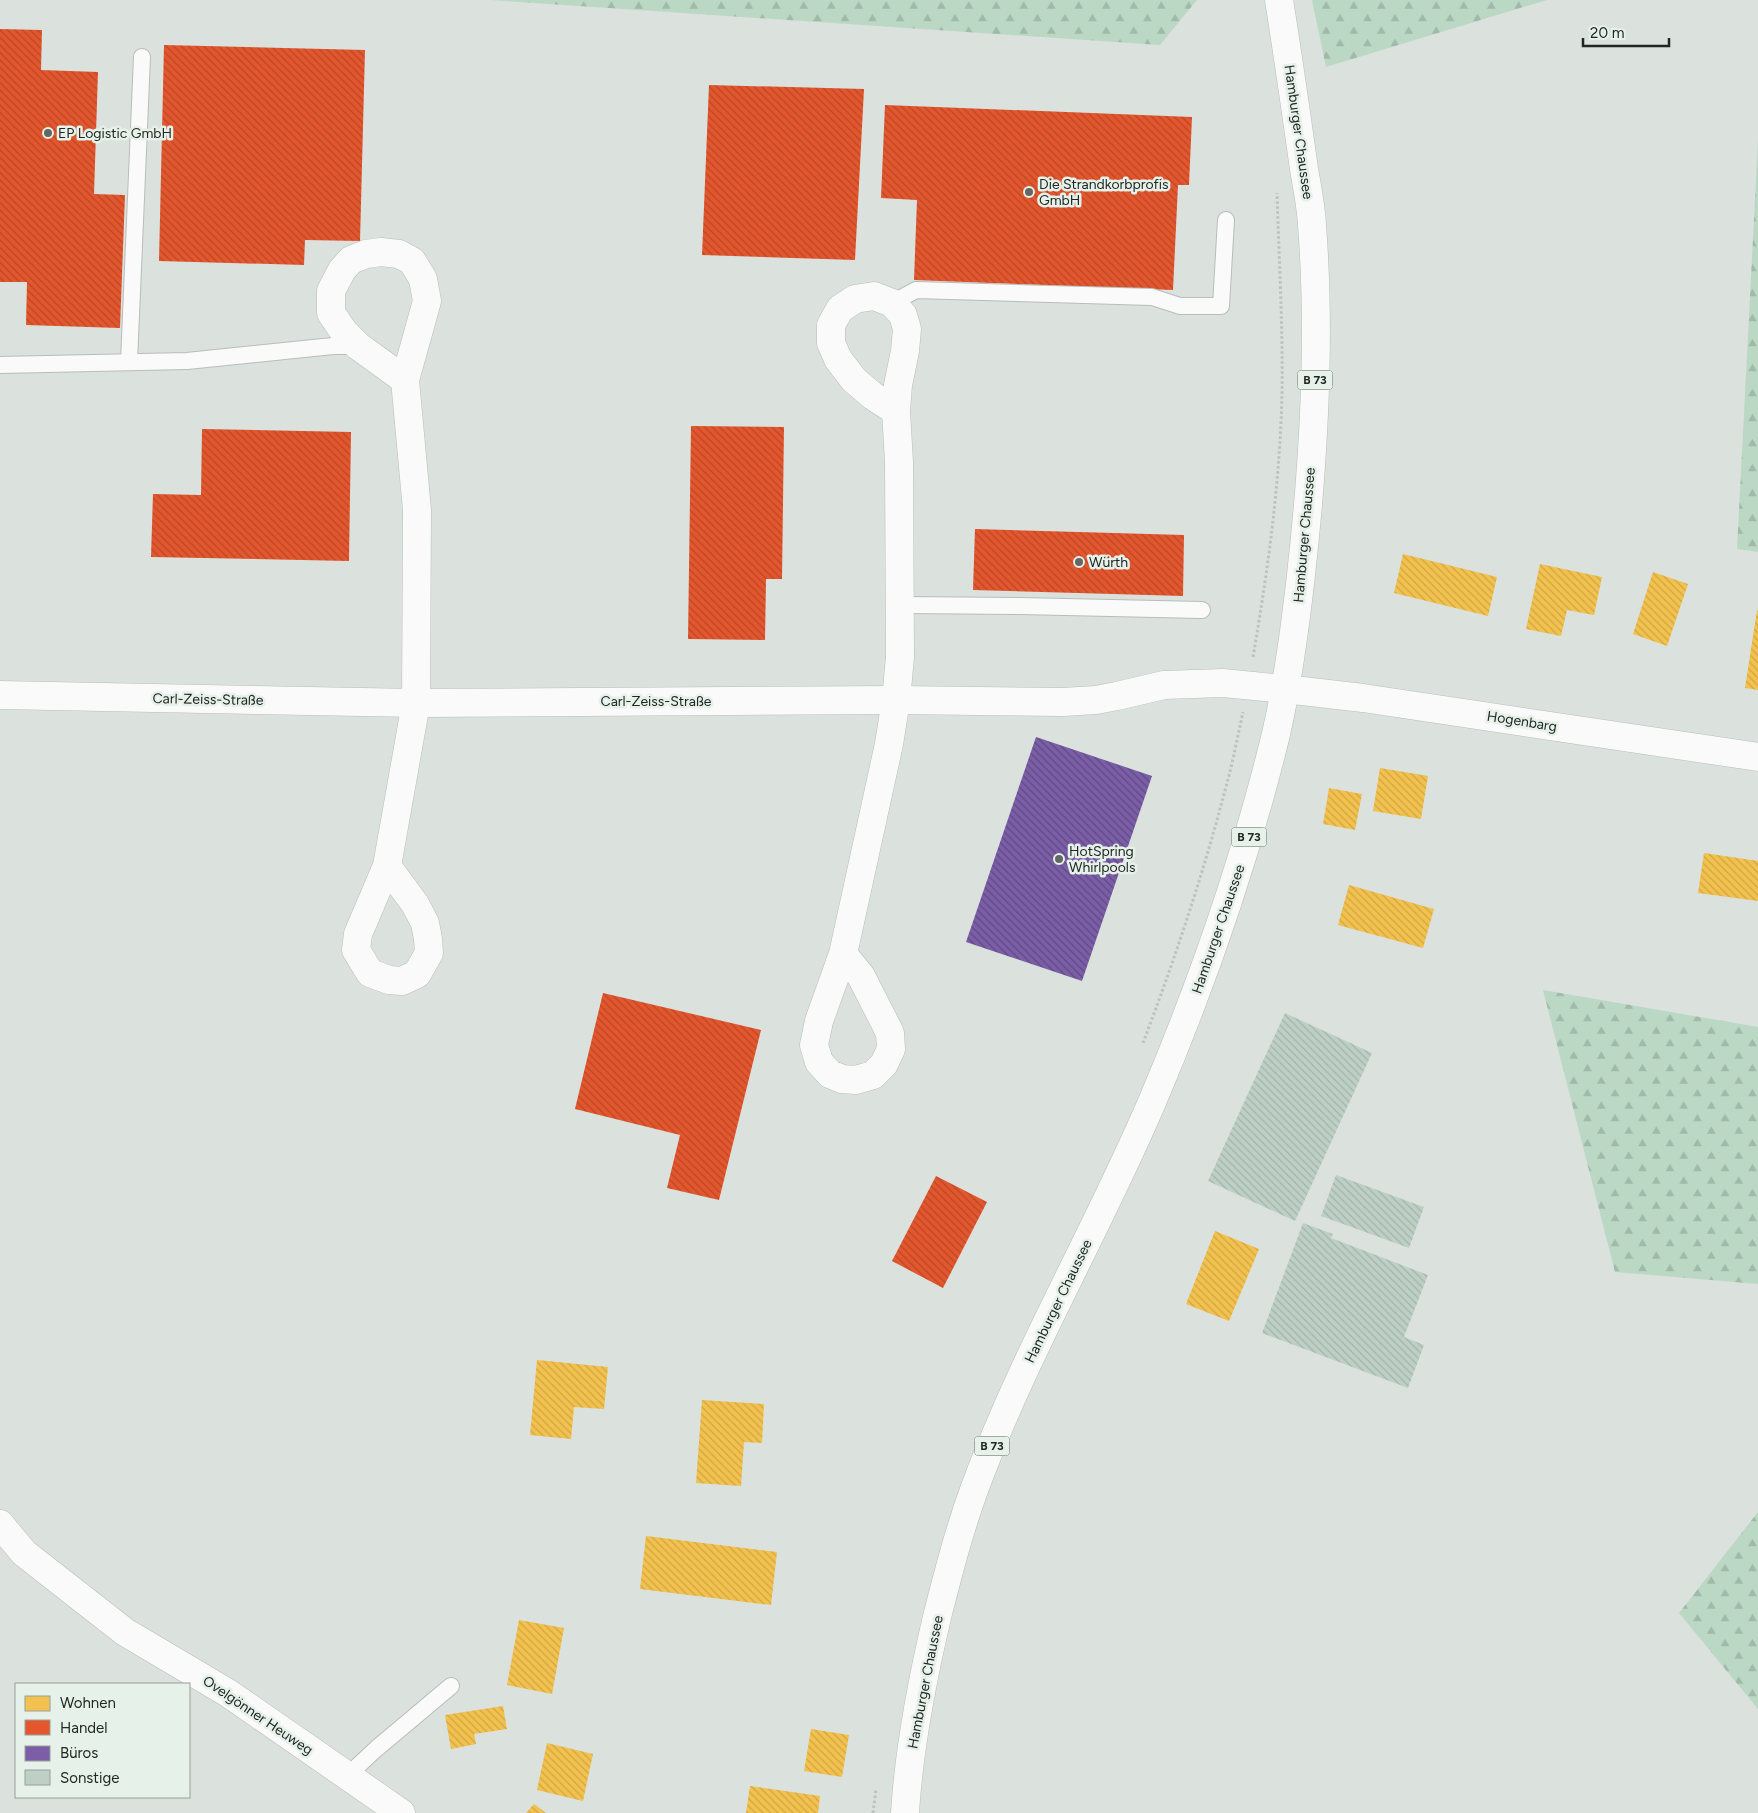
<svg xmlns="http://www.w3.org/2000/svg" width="1758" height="1813" font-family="Figtree,sans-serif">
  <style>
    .forest { fill: url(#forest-firs) }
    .homes { fill: url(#homes-back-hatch) }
    .shops { fill: url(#shops-back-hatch) }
    .offices { fill: url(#offices-back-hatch) }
    .building { fill: url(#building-back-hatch) }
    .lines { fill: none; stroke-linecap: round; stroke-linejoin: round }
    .lane-casing { stroke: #b8bdba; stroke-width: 18 }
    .street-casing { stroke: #b8bdba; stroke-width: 29 }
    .secondary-casing { stroke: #b8bdba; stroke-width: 29 }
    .primary-casing { stroke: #b8bdba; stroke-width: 29 }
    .path { stroke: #bec1bf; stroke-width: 3; stroke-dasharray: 2.5 2.5; stroke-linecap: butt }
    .lane { stroke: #fafafa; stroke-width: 16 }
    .street { stroke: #fafafa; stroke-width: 28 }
    .secondary { stroke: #fafafa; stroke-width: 28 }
    .primary { stroke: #fafafa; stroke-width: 28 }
    .poi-dot { fill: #636865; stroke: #e5f1e9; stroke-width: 2 }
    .labels { text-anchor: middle; stroke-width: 5; stroke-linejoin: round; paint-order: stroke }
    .shield { fill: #e5f1e9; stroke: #5c645f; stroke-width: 1 }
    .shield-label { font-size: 12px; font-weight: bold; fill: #222724 }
    .street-label { font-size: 14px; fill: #222724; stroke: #e5f1e9 }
    .poi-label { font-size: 14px; fill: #222724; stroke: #e5f1e9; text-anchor: start }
  </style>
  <defs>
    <pattern id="forest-firs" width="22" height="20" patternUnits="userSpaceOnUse" patternTransform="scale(1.25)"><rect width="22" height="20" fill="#bbd8c5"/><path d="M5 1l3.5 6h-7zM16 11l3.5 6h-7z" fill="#a0b9a9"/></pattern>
    <pattern id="homes-back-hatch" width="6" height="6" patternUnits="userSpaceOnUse" patternTransform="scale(1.25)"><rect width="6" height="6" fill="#f2c14e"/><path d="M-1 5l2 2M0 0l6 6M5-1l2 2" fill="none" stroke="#cfa644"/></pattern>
    <pattern id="shops-back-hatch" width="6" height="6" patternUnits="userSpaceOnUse" patternTransform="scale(1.25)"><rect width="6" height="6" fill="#e4572e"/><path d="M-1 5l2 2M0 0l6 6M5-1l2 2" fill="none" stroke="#b84827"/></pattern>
    <pattern id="offices-back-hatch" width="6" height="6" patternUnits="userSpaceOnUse" patternTransform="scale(1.25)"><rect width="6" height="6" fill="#7b5ea7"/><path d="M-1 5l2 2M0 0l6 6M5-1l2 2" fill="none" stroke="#5f4a80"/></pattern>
    <pattern id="building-back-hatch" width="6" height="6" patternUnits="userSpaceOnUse" patternTransform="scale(1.25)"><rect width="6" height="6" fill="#bed0c6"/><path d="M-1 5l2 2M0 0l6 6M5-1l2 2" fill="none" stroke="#a3b3aa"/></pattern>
  </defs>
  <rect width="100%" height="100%" fill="#dbe1dd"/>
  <g class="forest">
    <polygon points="490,0 1197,0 1160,45"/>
    <polygon points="1312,0 1547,0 1326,67"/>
    <polygon points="1758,141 1758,552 1737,549"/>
    <polygon points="1543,990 1758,1027 1758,1284 1615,1272"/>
    <polygon points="1758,1512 1758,1709 1679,1613"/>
  </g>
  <g class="homes">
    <polygon points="1403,554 1497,577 1488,616 1394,593"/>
    <polygon points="1540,564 1602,577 1594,615 1567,610 1561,636 1526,629"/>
    <polygon points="1653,572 1688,584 1667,646 1633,634"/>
    <polygon points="1757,610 1758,611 1758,690 1745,688"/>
    <polygon points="1380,768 1428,776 1421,819 1373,811"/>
    <polygon points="1329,788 1362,794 1355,830 1323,824"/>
    <polygon points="1704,853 1758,861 1758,901 1698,893"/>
    <polygon points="1349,885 1434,909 1423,948 1338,925"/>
    <polygon points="1215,1231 1259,1249 1229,1321 1186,1304"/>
    <polygon points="537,1360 608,1367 604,1409 574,1407 571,1439 530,1435"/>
    <polygon points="702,1400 764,1404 762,1443 744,1442 741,1486 696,1483"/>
    <polygon points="646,1536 777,1552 771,1605 640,1589"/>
    <polygon points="519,1620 564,1628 552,1694 507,1685"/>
    <polygon points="503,1706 507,1729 474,1734 476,1744 451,1749 445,1715"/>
    <polygon points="811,1729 849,1735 842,1777 804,1771"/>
    <polygon points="547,1743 593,1754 583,1801 537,1790"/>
    <polygon points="750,1786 820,1796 818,1813 746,1813"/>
    <polygon points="534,1804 546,1813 526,1813"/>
  </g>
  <g class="shops">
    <polygon points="0,29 42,30 41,70 98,72 94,194 125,195 120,328 26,325 27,282 0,282"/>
    <polygon points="164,45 365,50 360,241 305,240 304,265 159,261"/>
    <polygon points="709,85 864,89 855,260 702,255"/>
    <polygon points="885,105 1192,117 1189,185 1178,185 1173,290 914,280 917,200 881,198"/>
    <polygon points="691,426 784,427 782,579 766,579 765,640 688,639"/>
    <polygon points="202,429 351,432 349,561 151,557 153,494 201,495"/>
    <polygon points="975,529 1184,535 1183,596 973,590"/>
    <polygon points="603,993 761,1030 719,1200 667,1188 680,1135 575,1109"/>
    <polygon points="936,1176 987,1202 943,1288 892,1261"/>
  </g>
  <polygon class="offices" points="1036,737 1152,776 1082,981 966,942"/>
  <g class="building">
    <polygon points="1285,1013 1372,1053 1295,1221 1208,1181"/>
    <polygon points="1336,1175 1424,1207 1409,1248 1321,1216"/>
    <polygon points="1303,1223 1333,1234 1331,1238 1428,1275 1404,1337 1424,1345 1408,1388 1262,1333"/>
  </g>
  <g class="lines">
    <defs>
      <g id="lane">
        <polyline points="892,303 916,290 1152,297 1180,306 1221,306 1226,220"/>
        <polyline points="129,362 142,57"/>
        <polyline points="0,365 187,361 333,346 358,346"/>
        <polyline points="900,605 1020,606 1202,610"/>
        <polyline points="347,1776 376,1749 451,1686"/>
      </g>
      <g id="street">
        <polyline points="0,695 416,703 896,700 1063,702 1096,700 1117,696 1164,685 1223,683 1285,689"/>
        <polyline points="387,866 415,904 425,923 428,939 429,953 417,974 402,981 389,980 370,973 356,950 358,934 387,866 416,703 417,510 405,380 427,301 423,279 412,261 399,254 381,252 366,254 351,260 342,270 331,291 331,313 344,332 358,346 405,380"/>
        <polyline points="843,954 861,976 890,1033 891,1049 884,1064 873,1075 856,1080 842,1079 830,1074 819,1062 814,1045 819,1021 843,954 889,744 896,700 900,657 899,462 896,411 898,385 905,351 907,329 903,315 892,303 874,296 855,299 840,309 831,325 831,343 838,359 854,380 873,396 896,411"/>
        <polyline points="0,1524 24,1553 125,1632 228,1693 401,1813"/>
      </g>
      <polyline id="secondary" points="1285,689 1363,698 1758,757"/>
      <path id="primary" d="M905,1813C909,1747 922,1681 937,1617C948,1574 959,1531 974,1490C1023,1356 1096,1233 1152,1102C1203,982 1245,861 1276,734C1288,682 1295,628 1301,575C1314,459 1321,341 1312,225C1311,206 1307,187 1304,169C1296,112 1288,56 1279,0"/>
    </defs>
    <use href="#lane" class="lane-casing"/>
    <use href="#street" class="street-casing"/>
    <use href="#secondary" class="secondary-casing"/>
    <use href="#primary" class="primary-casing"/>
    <g class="path">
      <path d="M1253,657C1268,570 1280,482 1282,393C1283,326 1279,259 1277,193"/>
      <path d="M1143,1043C1174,961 1202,878 1224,794C1232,767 1237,739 1243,712"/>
      <polyline points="873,1813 876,1789"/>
    </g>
    <use href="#lane" class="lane"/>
    <use href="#street" class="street"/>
    <use href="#secondary" class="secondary"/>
    <use href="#primary" class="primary"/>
  </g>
  <g class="poi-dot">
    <circle cx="48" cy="133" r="5"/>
    <circle cx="1029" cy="192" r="5"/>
    <circle cx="1079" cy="562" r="5"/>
    <circle cx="1059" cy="859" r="5"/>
  </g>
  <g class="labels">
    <g class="shield">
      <rect x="1297.5" y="370.5" width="35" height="19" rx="4"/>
      <rect x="1231.5" y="827.5" width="35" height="19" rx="4"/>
      <rect x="974.5" y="1436.5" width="35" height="19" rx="4"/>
    </g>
    <g class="shield-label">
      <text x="1315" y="384">B 73</text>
      <text x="1249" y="841">B 73</text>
      <text x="992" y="1450">B 73</text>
    </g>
    <g class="street-label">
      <text transform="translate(1299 132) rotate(82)" y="5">Hamburger Chaussee</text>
      <text transform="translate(1304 535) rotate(-85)" y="5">Hamburger Chaussee</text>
      <text transform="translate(208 699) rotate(1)" y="5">Carl-Zeiss-Straße</text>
      <text x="656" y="706">Carl-Zeiss-Straße</text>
      <text transform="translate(1522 721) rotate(9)" y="5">Hogenbarg</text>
      <text transform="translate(1218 929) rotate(-71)" y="5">Hamburger Chaussee</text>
      <text transform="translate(1058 1301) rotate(-64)" y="5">Hamburger Chaussee</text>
      <text transform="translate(925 1682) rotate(-79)" y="5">Hamburger Chaussee</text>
      <text transform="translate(258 1715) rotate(34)" y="5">Ovelgönner Heuweg</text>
    </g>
    <g class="poi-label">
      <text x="58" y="138">EP Logistic GmbH</text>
      <text x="1039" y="189">Die Strandkorbprofis<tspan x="1039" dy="16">GmbH</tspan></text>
      <text x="1089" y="567">Würth</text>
      <text x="1069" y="856">HotSpring<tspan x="1069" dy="16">Whirlpools</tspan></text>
    </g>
  </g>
  <rect x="15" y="1683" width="175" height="115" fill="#e5f1e9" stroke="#97a09a"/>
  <rect x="25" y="1696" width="25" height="15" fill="#f2c14e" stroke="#97a09a"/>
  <text x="60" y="1708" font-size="15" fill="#222724">Wohnen</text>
  <rect x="25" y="1720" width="25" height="15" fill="#e4572e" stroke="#97a09a"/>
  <text x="60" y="1733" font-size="15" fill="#222724">Handel</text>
  <rect x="25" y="1746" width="25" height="15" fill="#7b5ea7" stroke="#97a09a"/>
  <text x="60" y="1758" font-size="15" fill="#222724">Büros</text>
  <rect x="25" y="1770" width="25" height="15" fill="#bed0c6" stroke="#97a09a"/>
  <text x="60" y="1783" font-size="15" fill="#222724">Sonstige</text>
  <path d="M1583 38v8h86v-8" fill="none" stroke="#222724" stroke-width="2.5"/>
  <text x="1590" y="38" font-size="15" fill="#222724" stroke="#e5f1e9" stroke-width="4" paint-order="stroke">20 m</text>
</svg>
